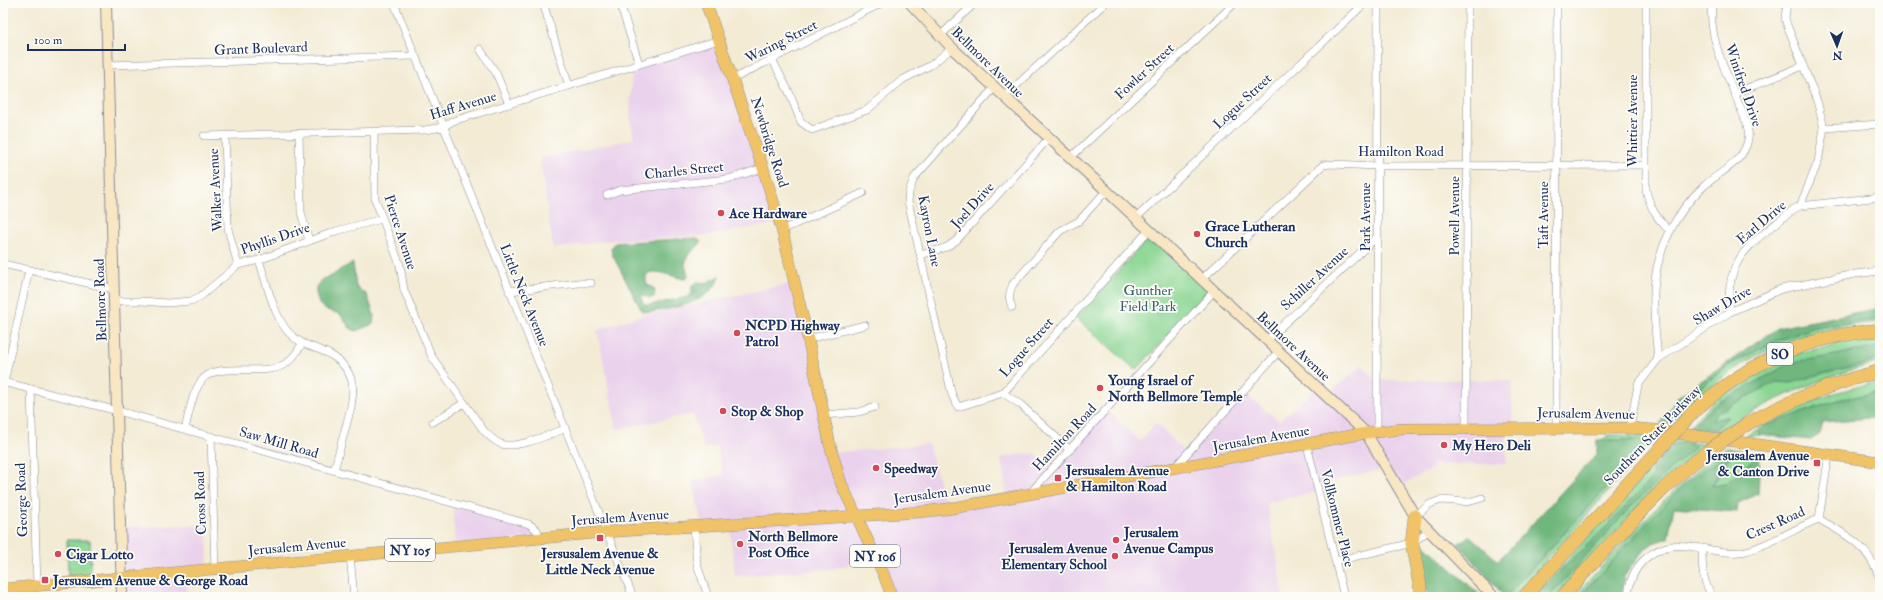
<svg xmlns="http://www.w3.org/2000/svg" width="1883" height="600" font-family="'IM FELL Double Pica',serif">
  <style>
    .built { fill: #ead1ec }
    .green { fill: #8bd693; stroke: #538278 }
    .forest { fill: #70b77d; stroke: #46736e }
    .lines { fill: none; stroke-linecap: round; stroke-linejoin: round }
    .minor-casing { stroke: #878d99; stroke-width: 8 }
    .secondary-casing { stroke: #878d99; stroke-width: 12 }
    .primary-casing { stroke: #878d99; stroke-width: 12 }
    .motorway-casing { stroke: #878d99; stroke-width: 14 }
    .minor { stroke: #fff; stroke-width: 7 }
    .secondary { stroke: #f9e7c3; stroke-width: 10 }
    .primary { stroke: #f1c369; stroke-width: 11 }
    .motorway { stroke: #f1c369; stroke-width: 13 }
    .motorway-bridge-casing { stroke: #878d99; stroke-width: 14; stroke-linecap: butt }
    .motorway-bridge { stroke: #f1c369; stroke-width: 13 }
    .poi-dot { fill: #d1495b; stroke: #fdfcf7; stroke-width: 1.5 }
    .labels { text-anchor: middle; stroke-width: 3.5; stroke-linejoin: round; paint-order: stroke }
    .shield { fill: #fdfcf7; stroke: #5f6c8c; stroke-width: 1 }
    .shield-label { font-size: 13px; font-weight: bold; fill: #1b2f5e }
    .street-label { font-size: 14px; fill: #1b2f5e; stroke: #fdfcf7 }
    .poi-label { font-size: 14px; font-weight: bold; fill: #1b2f5e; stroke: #fdfcf7; text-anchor: start }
    .park-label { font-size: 14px; fill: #3d616e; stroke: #fdfcf7 }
  </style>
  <rect width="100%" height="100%" fill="#fdfcf7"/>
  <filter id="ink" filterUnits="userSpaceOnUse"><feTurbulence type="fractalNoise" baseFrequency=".025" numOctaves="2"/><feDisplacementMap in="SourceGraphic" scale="8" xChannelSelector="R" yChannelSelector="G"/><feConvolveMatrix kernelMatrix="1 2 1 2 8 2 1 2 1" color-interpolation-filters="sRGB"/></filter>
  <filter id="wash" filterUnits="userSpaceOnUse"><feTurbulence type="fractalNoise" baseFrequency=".012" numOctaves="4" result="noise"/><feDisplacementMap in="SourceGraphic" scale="16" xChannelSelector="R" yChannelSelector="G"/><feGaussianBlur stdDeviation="0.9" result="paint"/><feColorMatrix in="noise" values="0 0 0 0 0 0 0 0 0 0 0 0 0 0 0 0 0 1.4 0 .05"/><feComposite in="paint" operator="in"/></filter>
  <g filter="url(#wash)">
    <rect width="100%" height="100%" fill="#f3ebd4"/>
    <g class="built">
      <polygon points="718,41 778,223 711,235 603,241 553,249 540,158 634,139 630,116 632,68"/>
      <polygon points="794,283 831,453 928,444 947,509 1007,496 1001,458 1026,453 1028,454 1035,453 1053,469 1107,410 1140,441 1156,423 1188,455 1244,393 1279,421 1317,388 1326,396 1362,365 1376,380 1512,380 1512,427 1507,427 1506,464 1433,464 1433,468 1396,488 1386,469 1319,484 1320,491 1267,503 1284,597 892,597 875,558 832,569 735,576 730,526 702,527 693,481 723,475 717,446 704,448 693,414 617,429 597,330 640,316"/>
      <polygon points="453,504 535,526 539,537 455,544"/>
      <polygon points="207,525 208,567 186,570 187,597 122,597 120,527"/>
    </g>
    <g class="green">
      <polygon points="1150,236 1209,290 1136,370 1076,318"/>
      <path d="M1880,319V322C1791,329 1734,359 1672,422V418L1697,390L1728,366L1771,343L1815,327Z"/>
      <path d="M1880,336V362C1823,377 1766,400 1718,433L1688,427L1724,392L1765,367L1805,351L1834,346L1833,342Z"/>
      <path d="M1880,382V392L1838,400L1758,431L1760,435L1745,436C1785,410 1833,390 1880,382Z"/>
      <polygon points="1608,435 1658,436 1513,597 1506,597 1650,440 1604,440"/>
      <polygon points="1677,440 1703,444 1700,446 1703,448 1657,486 1555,597 1533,597"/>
      <path d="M1727,448L1760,454L1726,484L1712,487L1729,458L1725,455L1591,583L1580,597H1574C1622,545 1668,489 1727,448Z"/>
      <polygon points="67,540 90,540 91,574 68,576"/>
    </g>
    <g class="forest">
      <path d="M696,238L700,241V244L687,256L685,265L688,276L686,279C677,280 639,259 647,285L655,289L654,297L650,298L641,295L642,301L645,305H650L688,297L692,294V286L697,282L706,283L720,276C709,304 677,307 650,312L642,311L612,254L611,249L615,243Z"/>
      <polygon points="353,263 356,287 367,295 374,315 373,324 356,331 350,328 340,314 324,309 319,304 316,293 316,287 322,279 332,276 341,269"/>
      <polygon points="1880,308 1880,319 1815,327 1771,343 1728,366 1697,390 1672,418 1669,425 1660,423 1678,397 1778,328"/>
      <polygon points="1880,347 1880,359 1864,364 1817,375 1791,383 1776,382 1718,412 1712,420 1728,417 1715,430 1690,427 1719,402 1791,363"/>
      <polygon points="1880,392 1880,420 1869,418 1823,422 1820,434 1811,440 1760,435 1758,431 1767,425 1838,400"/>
      <polygon points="1597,440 1650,440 1505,597 1458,543 1470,536 1498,561 1597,454"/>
      <polygon points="1685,443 1696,446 1632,505 1549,597 1533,597 1605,528 1653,477 1652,468 1675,444"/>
      <polygon points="1760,454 1758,494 1738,503 1737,512 1674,507 1668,538 1653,543 1643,551 1624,576 1622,595 1610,597 1580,597 1639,531 1688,481 1725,455 1729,457 1721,469 1712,486 1726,484"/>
      <polygon points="1424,544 1482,597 1428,597 1418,556 1420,545"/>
    </g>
  </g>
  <g filter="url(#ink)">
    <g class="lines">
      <defs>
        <g id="minor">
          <polyline points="394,3 633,597"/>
          <polyline points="543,3 569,86"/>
          <polyline points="620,3 639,64"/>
          <path d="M1646,3V190C1650,208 1657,219 1670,231"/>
          <polyline points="1787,3 1785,18 1787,25 1817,101 1824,128 1818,162 1800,206"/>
          <polyline points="941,35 975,3"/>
          <polyline points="480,49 496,73 509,104"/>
          <polyline points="772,59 789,92 801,122 812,130 867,110 902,80 931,65 952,48"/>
          <polyline points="107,65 415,56"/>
          <polyline points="733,79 882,3"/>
          <polyline points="994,88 914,178 909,192 908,201 952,395 958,407 1003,393 1149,230"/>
          <polyline points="1735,93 1803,66"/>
          <polyline points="1004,97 1105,3"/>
          <polyline points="1824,128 1880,124"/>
          <path d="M374,132L375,199L400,265L404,290L432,357L484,431C489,436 494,441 501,444C517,449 548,435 564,429"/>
          <polyline points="299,134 301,212 309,241"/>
          <polyline points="204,136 425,130 443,127 453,121 719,40"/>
          <polyline points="225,136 228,229 238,265"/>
          <polyline points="1070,158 1235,3"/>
          <polyline points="607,195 620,190 728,179 763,168"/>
          <polyline points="1136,218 1365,3"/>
          <polyline points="782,230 863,193"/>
          <polyline points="921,255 947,247 957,240 1049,138"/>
          <path d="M259,260C266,281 274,317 289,333C302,347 320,347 334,357C361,376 353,400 346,426C342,441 338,456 334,470"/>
          <polyline points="3,264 114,289"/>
          <polyline points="1202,279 1323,165 1331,164 1378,166 1645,165"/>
          <polyline points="509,291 579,283 591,283"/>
          <polyline points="114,301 142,301 167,303 191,301 201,296 238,265 259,260 336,231 382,219"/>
          <path d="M1012,307C1008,298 1009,293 1013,284L1060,231L1079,221L1106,191"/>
          <path d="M1730,312C1723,255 1756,241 1794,209L1800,206L1880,197"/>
          <polyline points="808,339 865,325"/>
          <polyline points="1267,340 1378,236"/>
          <path d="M1658,359C1656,337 1653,315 1654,293C1655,253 1675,212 1704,186C1720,171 1744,163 1748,139C1750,128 1744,117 1740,107C1727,73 1708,40 1712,3"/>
          <polyline points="3,382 118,411 529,524 537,530 540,538"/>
          <polyline points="4,382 29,270"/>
          <polyline points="31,389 37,586"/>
          <polyline points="1003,393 1021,405 1070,450"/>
          <polyline points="824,415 859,412 875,407"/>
          <polyline points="433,422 464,403"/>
          <polyline points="1466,428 1468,3"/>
          <polyline points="1556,428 1557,3"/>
          <polyline points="1630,428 1638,385 1658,359 1730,312 1781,289 1855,274 1880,271"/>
          <path d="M185,429C189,414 192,392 202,380C217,361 260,376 281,366C291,362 297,352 302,344"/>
          <polyline points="1377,432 1378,3"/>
          <polyline points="211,436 215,569"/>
          <polyline points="1307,445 1344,597"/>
          <polyline points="1175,467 1279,351"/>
          <polyline points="1030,493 1214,291"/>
          <polyline points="1415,516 1430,504 1441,500 1468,502 1482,498"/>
          <path d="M1819,519C1849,537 1866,543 1880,578"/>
          <polyline points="1819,519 1829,454"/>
          <polyline points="694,527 697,564 708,597"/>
          <path d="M1702,548C1702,567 1702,581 1713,597"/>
          <polyline points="350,556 354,597"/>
          <polyline points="1336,561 1412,543 1428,531"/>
          <path d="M1628,597C1629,582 1634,569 1645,559C1678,529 1710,559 1746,551C1770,545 1795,528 1819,519"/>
        </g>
        <g id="secondary">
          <polyline points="106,3 122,597"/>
          <polyline points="910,3 952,48 1149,230 1366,433 1415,516 1494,597"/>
        </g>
        <g id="primary">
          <polyline points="706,3 763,168 782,230 808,339 830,445 841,483 883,573 892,597"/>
          <polyline points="3,589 605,532 920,512 947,509 1366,433 1403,429 1630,428 1655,430 1880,462"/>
        </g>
        <g id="motorway">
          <path d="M1694,411C1749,362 1806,336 1880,330"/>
          <path d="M1747,424C1789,401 1833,383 1880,371"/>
          <polyline points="1415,516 1412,543 1422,597"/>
          <polyline points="1524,597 1658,451"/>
          <path d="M1562,597C1608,547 1653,493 1708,451"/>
        </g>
      </defs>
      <use href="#minor" class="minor-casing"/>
      <use href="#secondary" class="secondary-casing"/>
      <use href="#primary" class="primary-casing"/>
      <use href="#motorway" class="motorway-casing"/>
      <use href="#minor" class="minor"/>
      <use href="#secondary" class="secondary"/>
      <use href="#primary" class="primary"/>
      <use href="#motorway" class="motorway"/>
      <defs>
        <g id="motorway-bridge">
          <polyline points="1658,451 1694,411"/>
          <polyline points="1708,451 1747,424"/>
        </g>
      </defs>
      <use href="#motorway-bridge" class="motorway-bridge-casing"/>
      <use href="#motorway-bridge" class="motorway-bridge"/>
    </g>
  </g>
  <g class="poi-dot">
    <circle cx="721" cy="213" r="4"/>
    <circle cx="1197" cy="234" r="4"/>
    <circle cx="737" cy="333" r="4"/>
    <circle cx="1100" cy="388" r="4"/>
    <circle cx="723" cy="411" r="4"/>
    <circle cx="1444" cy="445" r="4"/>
    <rect x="1813" y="459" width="8" height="8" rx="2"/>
    <circle cx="876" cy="468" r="4"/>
    <rect x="1054" y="474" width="8" height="8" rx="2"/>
    <rect x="596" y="534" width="8" height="8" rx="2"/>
    <circle cx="1116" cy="540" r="4"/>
    <circle cx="740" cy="544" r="4"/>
    <circle cx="58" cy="554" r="4"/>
    <circle cx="1115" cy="556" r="4"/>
    <rect x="41" y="576" width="8" height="8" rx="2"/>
  </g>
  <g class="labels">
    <g class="shield">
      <rect x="1767" y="343" width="26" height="22" rx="3"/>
      <rect x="385" y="539" width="50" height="22" rx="3"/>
      <rect x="850" y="545" width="50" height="22" rx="3"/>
    </g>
    <g class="shield-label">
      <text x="1780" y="359">SO</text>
      <text x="410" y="555">NY 105</text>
      <text x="875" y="561">NY 106</text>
    </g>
    <g class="street-label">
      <text transform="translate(781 41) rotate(-27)" y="5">Waring Street</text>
      <text transform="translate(261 48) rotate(-2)" y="5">Grant Boulevard</text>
      <text transform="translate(988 62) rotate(44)" y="5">Bellmore Avenue</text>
      <text transform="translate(1144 71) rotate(-43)" y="5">Fowler Street</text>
      <text transform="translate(1744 85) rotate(71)" y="5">Winifred Drive</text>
      <text transform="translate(1242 101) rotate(-43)" y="5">Logue Street</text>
      <text transform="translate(463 105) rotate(-17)" y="5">Haff Avenue</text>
      <text transform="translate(1632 121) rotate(-90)" y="5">Whittier Avenue</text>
      <text transform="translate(770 142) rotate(72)" y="5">Newbridge Road</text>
      <text x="1401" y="156">Hamilton Road</text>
      <text transform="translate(684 170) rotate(-6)" y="5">Charles Street</text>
      <text transform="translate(215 190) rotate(-93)" y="5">Walker Avenue</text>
      <text transform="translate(972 205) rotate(-48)" y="5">Joel Drive</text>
      <text transform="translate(1543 215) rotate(-90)" y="5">Taft Avenue</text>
      <text transform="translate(1454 216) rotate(-90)" y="5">Powell Avenue</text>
      <text transform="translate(1365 217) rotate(-90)" y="5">Park Avenue</text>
      <text transform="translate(1761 222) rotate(-40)" y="5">Earl Drive</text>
      <text transform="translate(930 231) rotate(79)" y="5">Kayron Lane</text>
      <text transform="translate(401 232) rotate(72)" y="5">Pierce Avenue</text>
      <text transform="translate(275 238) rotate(-19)" y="5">Phyllis Drive</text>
      <text transform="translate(1314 278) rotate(-43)" y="5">Schiller Avenue</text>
      <text transform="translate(525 295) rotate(68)" y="5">Little Neck Avenue</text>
      <text transform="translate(100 300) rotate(-92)" y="5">Bellmore Road</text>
      <text transform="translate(1722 305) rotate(-30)" y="5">Shaw Drive</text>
      <text transform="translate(1294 346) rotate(43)" y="5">Bellmore Avenue</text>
      <text transform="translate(1026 347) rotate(-49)" y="5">Logue Street</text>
      <text transform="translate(1586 413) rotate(1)" y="5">Jerusalem Avenue</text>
      <text transform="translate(1652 435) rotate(-46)" y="5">Southern State Parkway</text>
      <text transform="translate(1064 437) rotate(-47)" y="5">Hamilton Road</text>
      <text transform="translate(1261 438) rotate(-10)" y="5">Jerusalem Avenue</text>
      <text transform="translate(279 442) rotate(16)" y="5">Saw Mill Road</text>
      <text transform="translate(942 492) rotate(-8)" y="5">Jerusalem Avenue</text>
      <text transform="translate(21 500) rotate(-92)" y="5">George Road</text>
      <text transform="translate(200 503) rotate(-92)" y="5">Cross Road</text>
      <text transform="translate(620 517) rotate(-4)" y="5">Jerusalem Avenue</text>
      <text transform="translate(1338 518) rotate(76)" y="5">Vollkommer Place</text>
      <text transform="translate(1775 523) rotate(-24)" y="5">Crest Road</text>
      <text transform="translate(297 546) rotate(-5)" y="5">Jerusalem Avenue</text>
    </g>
    <g class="poi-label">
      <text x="729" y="218">Ace Hardware</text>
      <text x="1205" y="231">Grace Lutheran<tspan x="1205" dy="16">Church</tspan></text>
      <text x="745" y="330">NCPD Highway<tspan x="745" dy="16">Patrol</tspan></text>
      <text x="1108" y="385">Young Israel of<tspan x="1108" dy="16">North Bellmore Temple</tspan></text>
      <text x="731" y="416">Stop &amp; Shop</text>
      <text x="1452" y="450">My Hero Deli</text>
      <text x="1809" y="460" text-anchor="end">Jersusalem Avenue<tspan x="1809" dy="16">&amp; Canton Drive</tspan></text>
      <text x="884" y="473">Speedway</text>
      <text x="1066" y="475">Jersusalem Avenue<tspan x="1066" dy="16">&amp; Hamilton Road</tspan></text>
      <text x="1124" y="537">Jerusalem<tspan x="1124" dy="16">Avenue Campus</tspan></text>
      <text x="748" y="541">North Bellmore<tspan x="748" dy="16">Post Office</tspan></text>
      <text x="1107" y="553" text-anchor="end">Jerusalem Avenue<tspan x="1107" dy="16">Elementary School</tspan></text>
      <text x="600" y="558" text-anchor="middle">Jersusalem Avenue &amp;<tspan x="600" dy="16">Little Neck Avenue</tspan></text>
      <text x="66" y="559">Cigar Lotto</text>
      <text x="53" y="585">Jersusalem Avenue &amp; George Road</text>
    </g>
    <g class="park-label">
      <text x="1148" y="295">Gunther<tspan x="1148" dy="16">Field Park</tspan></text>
    </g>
  </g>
  <rect width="1883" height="600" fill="none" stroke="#fdfcf7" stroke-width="16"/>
  <g transform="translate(1837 46) rotate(178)" stroke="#fdfcf7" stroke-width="3" paint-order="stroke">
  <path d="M0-3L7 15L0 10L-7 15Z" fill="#1b2f5e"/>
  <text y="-6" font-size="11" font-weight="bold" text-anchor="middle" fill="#1b2f5e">N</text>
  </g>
  <path d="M28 44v6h97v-6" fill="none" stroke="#1b2f5e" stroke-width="2"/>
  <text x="34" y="44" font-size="12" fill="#1b2f5e" stroke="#fdfcf7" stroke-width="3" paint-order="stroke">100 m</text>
</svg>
